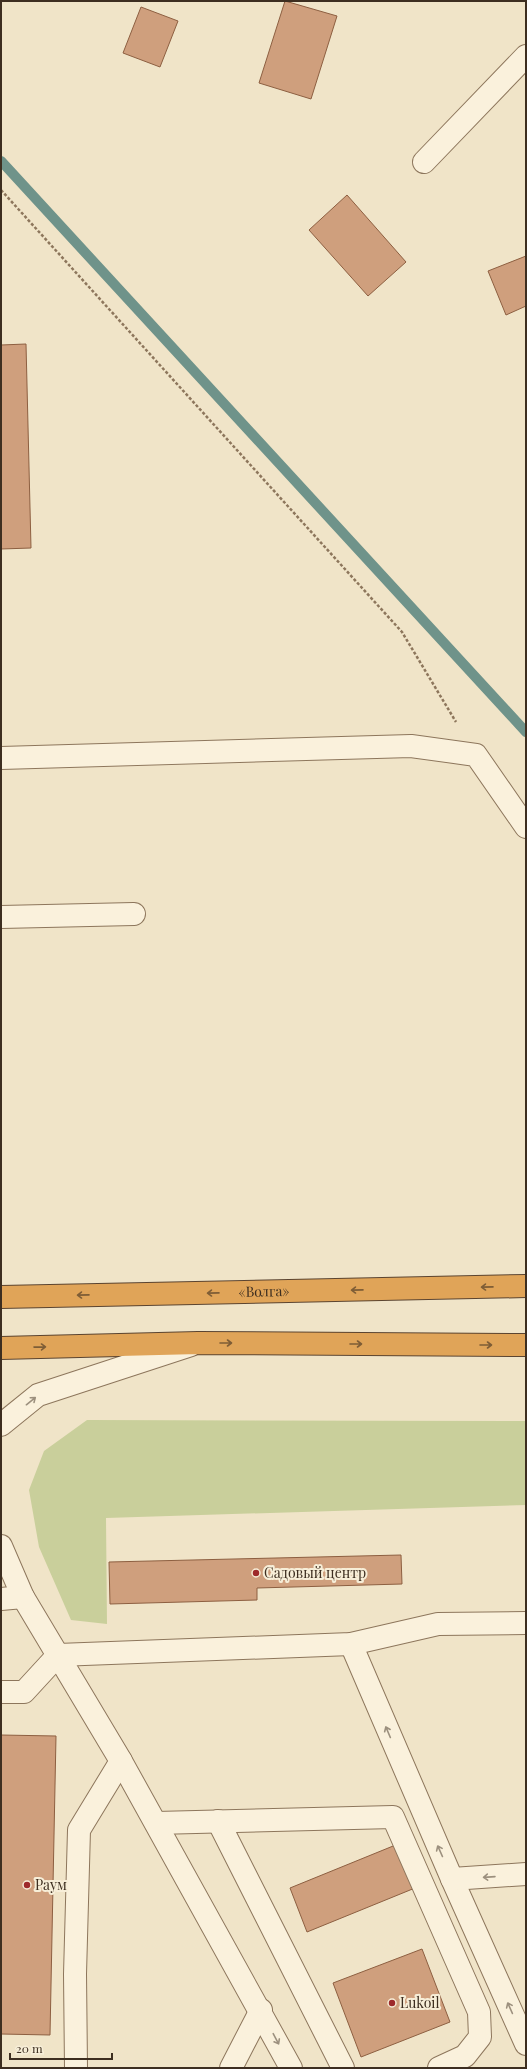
<svg xmlns="http://www.w3.org/2000/svg" width="527" height="2069" font-family="'Playfair Display',serif">
  <style>
    .green { fill: #c9cf9b }
    .lines { fill: none; stroke-linecap: round; stroke-linejoin: round }
    .stream { stroke: #6f938a; stroke-width: 10 }
    .building { fill: #cf9f7d; stroke: #8d5f41 }
    .minor-casing { stroke: #8d765c; stroke-width: 24 }
    .highway-casing { stroke: #5b4430; stroke-width: 24 }
    .path { stroke: #8d765c; stroke-width: 2.5; stroke-dasharray: 3 2; stroke-linecap: butt }
    .minor { stroke: #faf1dc; stroke-width: 22 }
    .highway { stroke: #e0a458; stroke-width: 22 }
    .oneway { stroke: #7e5d36 }
    .oneway2 { stroke: #9c907e }
    .poi-dot { fill: #9e2a2b; stroke: #f7eed8; stroke-width: 1.5 }
    .labels { text-anchor: middle; stroke-width: 4; stroke-linejoin: round; paint-order: stroke }
    .street-label { font-size: 14px; fill: #3d2e20; stroke: #f7eed8 }
    .poi-label { font-size: 14px; fill: #3d2e20; stroke: #f7eed8; text-anchor: start }
  </style>
  <rect width="100%" height="100%" fill="#f0e4c8"/>
  <polygon class="green" points="87,1420 526,1421 526,1505 106,1518 107,1624 71,1620 39,1547 29,1490 44,1451"/>
  <g class="lines">
    <polyline class="stream" points="1,161 526,732"/>
  </g>
  <g class="building">
    <polygon points="285,1 337,16 311,99 259,83"/>
    <polygon points="141,7 178,21 160,67 123,53"/>
    <polygon points="347,195 406,262 368,296 309,230"/>
    <polygon points="526,256 526,306 506,315 488,271"/>
    <polygon points="26,344 31,548 1,549 1,345"/>
    <polygon points="401,1555 402,1584 257,1588 257,1600 110,1604 109,1562"/>
    <polygon points="1,1735 56,1736 50,2035 1,2034"/>
    <polygon points="398,1844 415,1888 307,1932 290,1888"/>
    <polygon points="422,1949 450,2022 361,2057 333,1983"/>
  </g>
  <g class="lines">
    <defs>
      <g id="minor">
        <polyline points="424,162 526,56"/>
        <polyline points="1,758 411,746 476,755 526,827"/>
        <polyline points="1,917 134,914"/>
        <polyline points="1,1425 38,1395 191,1345"/>
        <polyline points="1,1546 23,1597 121,1761 291,2068"/>
        <polyline points="1,1599 23,1597"/>
        <polyline points="351,1644 452,1879 526,2044"/>
        <polyline points="1,1692 24,1692 58,1655 351,1644 438,1624 526,1623"/>
        <polyline points="218,1821 343,2068"/>
        <polyline points="156,1823 393,1817 479,2012 480,2037 465,2056 439,2068"/>
        <polyline points="452,1879 526,1874"/>
        <polyline points="76,2068 75,1974 79,1830 121,1761"/>
        <polyline points="231,2068 261,2010"/>
      </g>
      <g id="highway">
        <path id="s1" d="M1,1297L526,1286"/>
        <polyline points="1,1348 198,1343 526,1345"/>
      </g>
    </defs>
    <use href="#minor" class="minor-casing"/>
    <use href="#highway" class="highway-casing"/>
    <polyline class="path" points="1,190 402,632 456,722"/>
    <use href="#minor" class="minor"/>
    <use href="#highway" class="highway"/>
  </g>
  <defs><path id="oneway-shaft" d="M-6 0H5M1.5-3L5.5 0L1.5 3" fill="none" stroke-width="1.6" stroke-linecap="round" stroke-linejoin="round"/></defs>
  <g class="oneway">
    <use href="#oneway-shaft" transform="translate(487 1287) rotate(179)"/>
    <use href="#oneway-shaft" transform="translate(357 1290) rotate(179)"/>
    <use href="#oneway-shaft" transform="translate(213 1293) rotate(179)"/>
    <use href="#oneway-shaft" transform="translate(83 1295) rotate(179)"/>
    <use href="#oneway-shaft" transform="translate(226 1343)"/>
    <use href="#oneway-shaft" transform="translate(356 1344)"/>
    <use href="#oneway-shaft" transform="translate(486 1345)"/>
    <use href="#oneway-shaft" transform="translate(40 1347) rotate(-1)"/>
  </g>
  <g class="oneway2">
    <use href="#oneway-shaft" transform="translate(31 1401) rotate(-39)"/>
    <use href="#oneway-shaft" transform="translate(388 1732) rotate(-113)"/>
    <use href="#oneway-shaft" transform="translate(440 1851) rotate(-114)"/>
    <use href="#oneway-shaft" transform="translate(489 1877) rotate(176)"/>
    <use href="#oneway-shaft" transform="translate(510 2008) rotate(-114)"/>
    <use href="#oneway-shaft" transform="translate(276 2039) rotate(62)"/>
  </g>
  <g class="poi-dot">
    <circle cx="256" cy="1573" r="4"/>
    <circle cx="27" cy="1885" r="4"/>
    <circle cx="392" cy="2003" r="4"/>
  </g>
  <g class="labels">
    <g class="street-label">
      <text dy="5" stroke="none"><textPath href="#s1" startOffset="263">«Волга»</textPath></text>
    </g>
    <g class="poi-label">
      <text x="264" y="1578">Садовый центр</text>
      <text x="35" y="1890">Раум</text>
      <text x="400" y="2008">Lukoil</text>
    </g>
  </g>
  <rect width="527" height="2069" fill="none" stroke="#3d2e20" stroke-width="4"/>
  <path d="M10 2053v6h102v-6" fill="none" stroke="#3d2e20" stroke-width="2"/>
  <text x="16" y="2053" font-size="12" fill="#3d2e20" stroke="#f7eed8" stroke-width="3" paint-order="stroke">20 m</text>
</svg>
